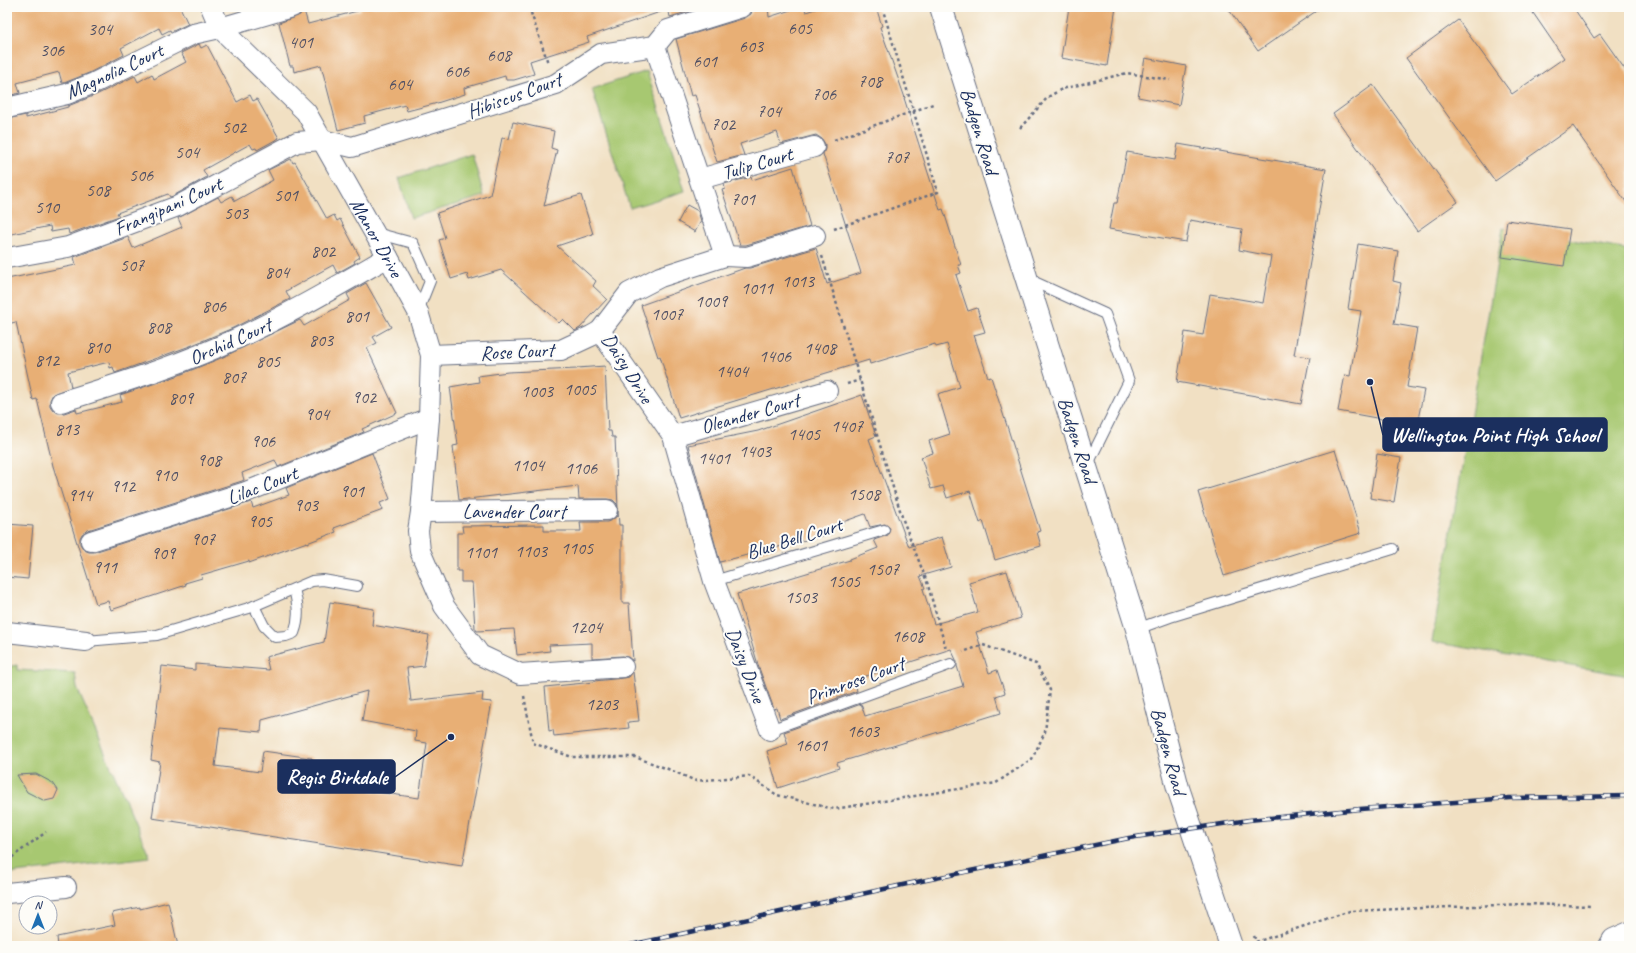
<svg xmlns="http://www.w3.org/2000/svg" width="1636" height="953" font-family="Caveat,sans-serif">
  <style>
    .green { fill: #a7c871; stroke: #617c68 }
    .building { fill: #e8af74; fill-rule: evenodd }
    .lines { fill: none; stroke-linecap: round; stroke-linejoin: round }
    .service-casing { stroke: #666d81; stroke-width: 12 }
    .minor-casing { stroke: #666d81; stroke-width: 22 }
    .tertiary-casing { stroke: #666d81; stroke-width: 24 }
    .path { stroke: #666d81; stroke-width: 2.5; stroke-dasharray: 3 3; stroke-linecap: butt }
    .service { stroke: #fff; stroke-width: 10 }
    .minor { stroke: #fff; stroke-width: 20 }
    .tertiary { stroke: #fff; stroke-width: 22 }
    .rail-casing { stroke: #1b2f5e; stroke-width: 4.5 }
    .rail { stroke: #fdfcf7; stroke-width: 3; stroke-dasharray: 9; stroke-linecap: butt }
    .labels { text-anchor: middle; stroke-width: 4; stroke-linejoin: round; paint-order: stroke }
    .number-label { font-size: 18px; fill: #4e4f64 }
    .street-label { font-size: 20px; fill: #1b2f5e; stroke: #fdfcf7 }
    .leader { fill: none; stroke: #1b2f5e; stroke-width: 1.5 }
    .callout-dot { fill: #1b2f5e; stroke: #fdfcf7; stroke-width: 1.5 }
    .callout { fill: #1b2f5e; stroke: #1b2f5e; stroke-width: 1.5 }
    .callout-label { font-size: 21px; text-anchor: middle; font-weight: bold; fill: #fff }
  </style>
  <rect width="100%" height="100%" fill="#fdfcf7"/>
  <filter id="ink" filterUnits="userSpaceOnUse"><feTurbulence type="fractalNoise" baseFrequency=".025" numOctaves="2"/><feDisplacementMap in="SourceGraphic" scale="8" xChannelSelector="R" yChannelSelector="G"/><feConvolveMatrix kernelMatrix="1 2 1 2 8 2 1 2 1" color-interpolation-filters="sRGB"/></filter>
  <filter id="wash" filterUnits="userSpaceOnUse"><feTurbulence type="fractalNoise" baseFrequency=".012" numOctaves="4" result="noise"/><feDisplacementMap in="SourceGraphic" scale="16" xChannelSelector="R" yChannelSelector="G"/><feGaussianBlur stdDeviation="0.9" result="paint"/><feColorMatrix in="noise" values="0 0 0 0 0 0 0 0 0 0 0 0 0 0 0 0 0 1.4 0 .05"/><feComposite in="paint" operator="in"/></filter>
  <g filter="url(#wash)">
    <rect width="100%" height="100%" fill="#f1e0c3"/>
    <g class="green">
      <polygon points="647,71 685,191 630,208 592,89"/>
      <polygon points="472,154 484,196 411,218 399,178"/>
      <polygon points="1503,228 1629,250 1629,676 1432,642"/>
      <polygon points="17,665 17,670 75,673 77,688 150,857 7,874 7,667"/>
    </g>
    <g id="blocks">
      <g class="building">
        <polygon points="7,7 180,7 188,24 171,32 170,30 162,34 159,28 121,48 124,55 89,73 64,83 62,83 59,72 17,83 20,93 7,96"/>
        <polygon points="303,7 308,24 361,10 360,7 665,7 666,10 587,37 589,42 530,61 534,74 514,80 506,80 505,76 464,88 465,94 434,104 407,111 405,105 364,116 365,123 338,130 321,65 294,72 293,66 290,66 279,23 300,15"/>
        <polygon points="668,7 703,7 670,17"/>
        <polygon points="753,7 768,7 769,17 800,7 804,7 806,12 821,7 876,7 882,26 880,27 905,98 904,98 940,210 943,209 961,265 958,265 961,273 956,275 968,311 977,308 985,332 974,335 988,378 991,377 1008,429 1040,531 1037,532 1041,546 995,560 983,521 980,523 970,491 947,498 943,486 931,489 921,457 933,453 929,441 950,434 938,394 960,387 947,344 936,347 935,344 870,364 869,360 679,418 660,356 658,357 641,305 745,268 750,268 816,248 827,284 861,273 823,154 825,149 825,144 822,139 816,135 781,144 777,132 740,144 744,155 717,162 695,95 691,96 676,39 745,18 751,14"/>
        <polygon points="1069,7 1116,7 1107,66 1061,58"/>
        <polygon points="1227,7 1322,7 1258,51"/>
        <polygon points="1529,7 1573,7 1594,38 1600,34 1629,75 1629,206 1573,126 1495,181 1406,58 1458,20 1512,94 1564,58"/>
        <polygon points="199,44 201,48 207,45 237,102 250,95 253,101 257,99 279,138 257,150 256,148 253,149 250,144 203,170 207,177 173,196 170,197 168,194 117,213 119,216 69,234 68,229 51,232 50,226 7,235 7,119 26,115 26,118 68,107 68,106 98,94 135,76 138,82 152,74 154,79 186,62 181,53"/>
        <polygon points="1145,58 1186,66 1179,105 1138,97"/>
        <polygon points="1373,85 1458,202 1417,231 1333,114"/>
        <polygon points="513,122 554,131 551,148 557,150 544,206 581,195 593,234 557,246 596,281 593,286 607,299 580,328 575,331 563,319 559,323 501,270 469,280 467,274 451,279 439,240 445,238 437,213 490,195 502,138 509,139"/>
        <polygon points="1178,144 1326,169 1294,355 1310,357 1301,404 1177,382 1185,332 1203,335 1210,294 1263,303 1271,256 1239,250 1242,229 1190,220 1186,242 1109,229 1114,203 1117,203 1127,152 1175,160"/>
        <polygon points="291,159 293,163 295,162 327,219 334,215 337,221 340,219 360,257 354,261 355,263 337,273 333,265 286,291 290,299 233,328 190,346 115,373 113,367 110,368 109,362 68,372 71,387 53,394 50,400 50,406 53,410 58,413 64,413 76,409 77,413 122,402 120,395 177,376 221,358 300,320 304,326 350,300 347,294 366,283 391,327 373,337 377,343 367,348 397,413 362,429 364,432 278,467 275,460 242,473 244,480 242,481 88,530 82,534 80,538 80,544 84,550 89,552 94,552 251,502 253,508 289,495 286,488 372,453 390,499 380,503 383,510 334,528 336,532 307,543 307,542 249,563 249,561 201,575 202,578 185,583 186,585 111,610 108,601 96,604 53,466 37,399 33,400 16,322 7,324 7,279 76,265 74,257 128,237 133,248 182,227 178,218 218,197 221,202 232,196 235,201 273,180 268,170"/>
        <polygon points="793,167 810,226 746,245 740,245 722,190 725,189 724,184 751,177 752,180"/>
        <polygon points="687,205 698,211 701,221 695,232 678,222"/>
        <polygon points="1507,220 1570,229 1564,266 1502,257"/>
        <polygon points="1358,244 1398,251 1393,281 1401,283 1394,324 1417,328 1407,387 1424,390 1417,424 1409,424 1338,411 1345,375 1350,376 1361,311 1348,309"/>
        <polygon points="605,366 608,431 611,431 612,437 615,437 618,509 617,504 613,500 607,499 579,499 578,486 459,500 453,446 458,445 450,387 479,382 478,376 508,372 577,369 577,368"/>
        <polygon points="862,395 876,436 869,439 909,547 942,537 951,567 920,576 925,588 923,589 934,624 978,612 969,582 1007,571 1021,618 976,632 989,673 997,670 1005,693 996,696 1001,713 837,763 839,768 778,788 767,751 788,744 784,732 861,704 865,716 963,686 957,666 957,662 951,649 854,680 857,691 780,719 777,708 774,709 759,668 737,594 850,560 850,559 878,548 874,540 888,535 890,528 885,524 870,527 865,514 826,528 829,534 720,562 688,445 758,431"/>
        <polygon points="1335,450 1361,533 1224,576 1198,492"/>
        <polygon points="1377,454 1401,458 1394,502 1370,498"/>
        <polygon points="618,511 619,525 622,525 622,603 629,603 633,661 628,657 623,656 592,658 592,643 549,645 550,651 517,655 514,629 477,631 475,628 472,582 461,582 461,571 457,571 457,533 463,533 462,526 544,525 544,531 581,531 580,522 607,522 612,520 617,516"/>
        <polygon points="7,524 33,526 28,579 7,577"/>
        <path d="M330,602L374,609L372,625L429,635L424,666L407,668L411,701L483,693L482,701L492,702L462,866L152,818L160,762L151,760L162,666L195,670V664L269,670L266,657L324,642ZM367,691L362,721L416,731L415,741L427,743L419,798L370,791L373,773L311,765L312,758L263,751L260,772L215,766L220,728L261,732L262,720Z"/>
        <polygon points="633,672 639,721 628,722 629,728 554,736 553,730 549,731 545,687 594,682 594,681 624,678 629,677"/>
        <polygon points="36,774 53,783 58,790 54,799 45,801 27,792 17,775"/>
        <polygon points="168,902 178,946 58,946 57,937 115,925 112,913 140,907 140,909"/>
      </g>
    </g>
  </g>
  <g filter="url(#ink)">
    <use href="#blocks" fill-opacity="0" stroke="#666d81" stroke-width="1"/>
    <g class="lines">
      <defs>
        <g id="service">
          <polyline points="376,233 413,243 430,281 418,311"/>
          <polyline points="1028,279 1105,314 1129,381 1088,464"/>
          <polyline points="714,581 884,530"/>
          <path d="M254,606L264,626L275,637L286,636L294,633C300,617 298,605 294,589"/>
          <polyline points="1137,629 1170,617 1393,549"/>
          <polyline points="86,641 157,635 249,608 312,581 323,580 357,586"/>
          <polyline points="770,730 951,664"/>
        </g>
        <g id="minor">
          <path id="s1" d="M211,7L220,28L306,112L388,257L418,312L431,355L429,418L421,512L418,531L420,551L444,606L480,655L520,674L623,667"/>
          <polyline points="655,46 725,256 660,277 629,293 600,331 673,436 714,581 770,730"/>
          <polyline points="7,108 67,94 94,83 193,34 220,28 292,7"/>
          <polyline points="700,179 814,147"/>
          <polyline points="725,256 747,257 815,236"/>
          <polyline points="7,258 68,247 178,206 297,142 322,140 352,147 556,84 601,54 655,46 668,30 742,7"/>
          <polyline points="431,355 561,350 591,336 600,331"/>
          <path d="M61,402C121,383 181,365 238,338C290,314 339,285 388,257"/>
          <polyline points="673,436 827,391"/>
          <polyline points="421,512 607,510"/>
          <polyline points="91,541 246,492 429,418"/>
          <polyline points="7,632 86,641"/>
          <polyline points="7,893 66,887"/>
          <polyline points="1609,946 1613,939 1629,932"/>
        </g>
        <polyline id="tertiary" points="941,7 1137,629 1178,788 1231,946"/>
      </defs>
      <use href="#service" class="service-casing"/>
      <use href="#minor" class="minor-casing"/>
      <use href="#tertiary" class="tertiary-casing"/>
      <g class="path">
        <polyline points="529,7 548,63"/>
        <polyline points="1020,128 1048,97 1062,89 1127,73 1170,80"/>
        <polyline points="834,140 933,104"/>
        <polyline points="834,229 938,192 882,7"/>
        <polyline points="822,256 903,520 927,582 946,649"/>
        <polyline points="847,384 860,380"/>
        <polyline points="524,696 533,743 572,757 635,757 668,769 696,781 749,776 777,795 834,809 996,783 1032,759 1045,732 1050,690 1036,664 983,645 963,652"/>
        <polyline points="7,861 46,832"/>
        <polyline points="1254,936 1258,946"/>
        <polyline points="1256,942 1350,911 1524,904 1592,906"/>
      </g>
      <use href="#service" class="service"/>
      <use href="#minor" class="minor"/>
      <use href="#tertiary" class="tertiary"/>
      <defs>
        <polyline id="rail" points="626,946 907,884 1129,838 1249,820 1360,809 1510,798 1629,796"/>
      </defs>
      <use href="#rail" class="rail-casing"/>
      <use href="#rail" class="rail"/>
    </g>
  </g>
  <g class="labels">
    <g class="number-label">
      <text x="800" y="34">605</text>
      <text x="100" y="35">304</text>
      <text x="301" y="48">401</text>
      <text x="751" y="52">603</text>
      <text x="52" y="56">306</text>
      <text x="499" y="61">608</text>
      <text x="705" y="67">601</text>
      <text x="457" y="77">606</text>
      <text x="870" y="87">708</text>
      <text x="400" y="90">604</text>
      <text x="824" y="100">706</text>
      <text x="769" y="117">704</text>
      <text x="723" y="130">702</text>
      <text x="234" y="133">502</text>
      <text x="187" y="158">504</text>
      <text x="897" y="163">707</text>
      <text x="141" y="181">506</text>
      <text x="98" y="196">508</text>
      <text x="286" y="201">501</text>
      <text x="743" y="205">701</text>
      <text x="47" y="213">510</text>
      <text x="236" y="219">503</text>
      <text x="323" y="257">802</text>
      <text x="132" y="271">507</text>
      <text x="277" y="278">804</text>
      <text x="798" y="287">1013</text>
      <text x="757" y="294">1011</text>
      <text x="711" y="307">1009</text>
      <text x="214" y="312">806</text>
      <text x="667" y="320">1007</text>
      <text x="357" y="322">801</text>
      <text x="159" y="333">808</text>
      <text x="321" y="346">803</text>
      <text x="98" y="353">810</text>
      <text x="820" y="354">1408</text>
      <text x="775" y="362">1406</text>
      <text x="47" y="366">812</text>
      <text x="268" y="367">805</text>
      <text x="732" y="377">1404</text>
      <text x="234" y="383">807</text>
      <text x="580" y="395">1005</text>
      <text x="537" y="397">1003</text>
      <text x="364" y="403">902</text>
      <text x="181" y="404">809</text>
      <text x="317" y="420">904</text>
      <text x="847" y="432">1407</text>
      <text x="67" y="435">813</text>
      <text x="804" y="440">1405</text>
      <text x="263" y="447">906</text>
      <text x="755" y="457">1403</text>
      <text x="714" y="464">1401</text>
      <text x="209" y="466">908</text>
      <text x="528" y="471">1104</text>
      <text x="581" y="474">1106</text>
      <text x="165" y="481">910</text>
      <text x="123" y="492">912</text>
      <text x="352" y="497">901</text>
      <text x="864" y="500">1508</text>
      <text x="80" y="501">914</text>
      <text x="306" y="511">903</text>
      <text x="260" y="527">905</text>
      <text x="203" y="545">907</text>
      <text x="577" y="554">1105</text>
      <text x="531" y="557">1103</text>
      <text x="481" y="558">1101</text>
      <text x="163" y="559">909</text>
      <text x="105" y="573">911</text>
      <text x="883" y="575">1507</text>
      <text x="844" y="587">1505</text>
      <text x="801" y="603">1503</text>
      <text x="586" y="633">1204</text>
      <text x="908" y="642">1608</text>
      <text x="602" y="710">1203</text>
      <text x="863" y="737">1603</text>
      <text x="811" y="751">1601</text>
    </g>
    <g class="street-label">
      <text transform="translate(114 71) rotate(-25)" y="7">Magnolia Court</text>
      <text transform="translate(514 95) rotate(-20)" y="7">Hibiscus Court</text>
      <text transform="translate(980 131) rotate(73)" y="7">Badgen Road</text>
      <text transform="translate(757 163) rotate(-16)" y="7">Tulip Court</text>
      <text transform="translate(168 206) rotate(-24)" y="7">Frangipani Court</text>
      <text dy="7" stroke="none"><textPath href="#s1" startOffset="287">Manor Drive</textPath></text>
      <text transform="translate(230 341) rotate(-24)" y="7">Orchid Court</text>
      <text transform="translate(517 351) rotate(-3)" y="7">Rose Court</text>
      <text transform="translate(628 368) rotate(58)" y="7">Daisy Drive</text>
      <text transform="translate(750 413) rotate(-16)" y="7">Oleander Court</text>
      <text transform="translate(1078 440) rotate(72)" y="7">Badgen Road</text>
      <text transform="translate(262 485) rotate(-21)" y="7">Lilac Court</text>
      <text x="514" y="518">Lavender Court</text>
      <text transform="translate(794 538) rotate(-17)" y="7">Blue Bell Court</text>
      <text transform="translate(746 665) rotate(69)" y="7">Daisy Drive</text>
      <text transform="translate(855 680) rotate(-20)" y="7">Primrose Court</text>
      <text transform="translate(1169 751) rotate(75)" y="7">Badgen Road</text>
    </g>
  </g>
  <path class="leader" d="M1370 382L1383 435M451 737L395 777"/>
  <g class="callout-dot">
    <circle cx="1370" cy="382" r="4"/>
    <circle cx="451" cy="737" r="4"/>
  </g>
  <g class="callout">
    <rect x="1383" y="418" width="224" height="33" rx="4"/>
    <rect x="278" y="760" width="117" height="33" rx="4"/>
  </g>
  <g class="callout-label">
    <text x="1495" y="442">Wellington Point High School</text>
    <text x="337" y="784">Regis Birkdale</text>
  </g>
  <rect width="1636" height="953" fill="none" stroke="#fdfcf7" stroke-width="24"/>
  <g transform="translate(38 915)"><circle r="19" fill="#fdfcf7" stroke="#a3aaba"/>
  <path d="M0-3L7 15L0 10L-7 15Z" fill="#1f6fb2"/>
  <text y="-6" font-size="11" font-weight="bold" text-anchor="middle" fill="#1b2f5e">N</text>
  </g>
</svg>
